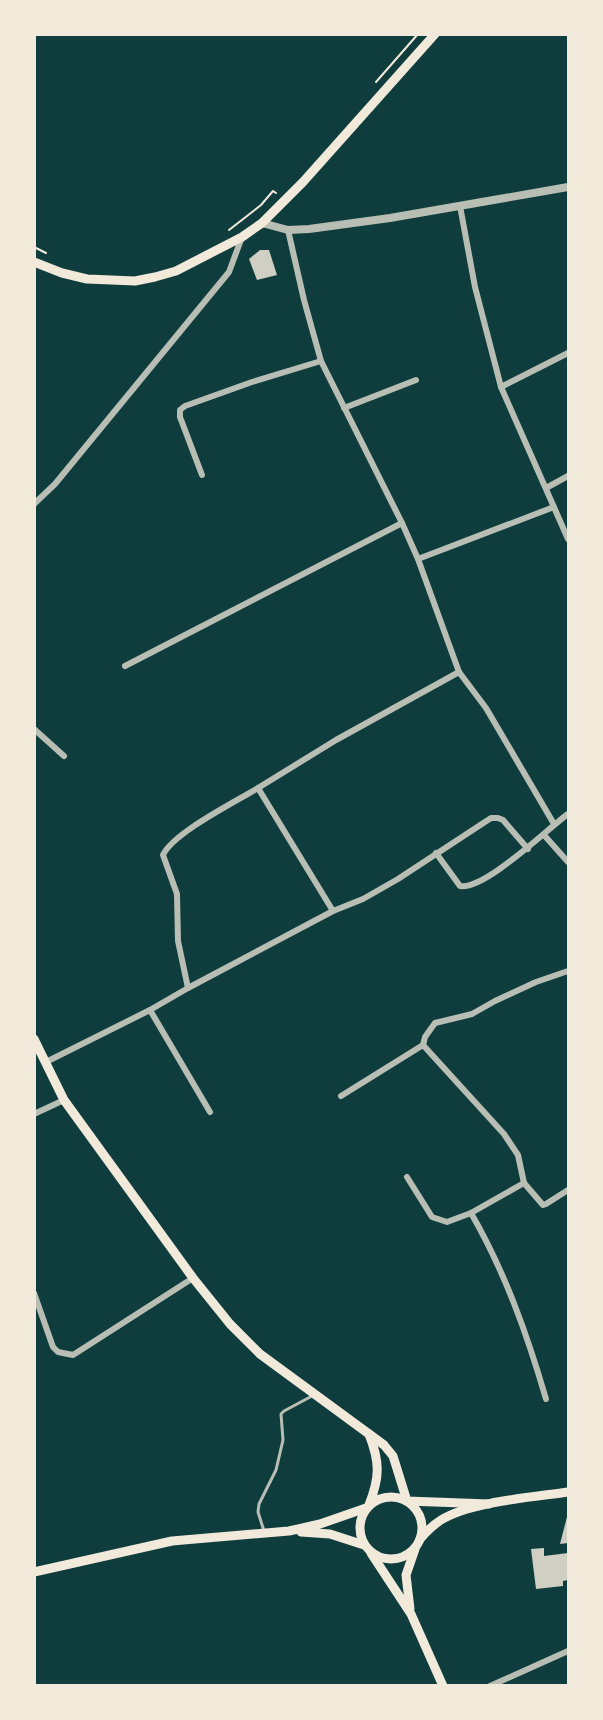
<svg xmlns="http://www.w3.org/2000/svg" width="603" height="1720" font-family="'Golos Text',sans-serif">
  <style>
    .building { fill: #cfcfc3 }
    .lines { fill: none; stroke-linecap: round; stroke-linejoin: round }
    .path { stroke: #f1e9da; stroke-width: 2 }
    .service { stroke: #b8beb3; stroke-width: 3 }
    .minor { stroke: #b8beb3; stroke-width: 6 }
    .tertiary { stroke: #b8beb3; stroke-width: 8 }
    .secondary { stroke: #f1e9da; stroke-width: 9 }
  </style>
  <rect width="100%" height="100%" fill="#0f3d3e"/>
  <g class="building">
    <polygon points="260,250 269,250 277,275 257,280 249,259"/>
    <polygon points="568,1513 568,1543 560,1544"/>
    <polygon points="544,1548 544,1556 568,1553 568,1580 563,1581 563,1586 536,1589 531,1549"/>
  </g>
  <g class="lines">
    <g class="path">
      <polyline points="376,82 418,34"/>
      <polyline points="229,230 261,205 273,191 276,193"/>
      <polyline points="34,247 46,253"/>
    </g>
    <polyline class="service" points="264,1531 258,1512 259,1504 276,1470 283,1440 281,1414 284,1411 312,1396"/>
    <g class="minor">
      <polyline points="460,206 475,287 501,387 568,539"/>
      <polyline points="288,230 304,300 321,361 402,523 418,559 459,672 486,708 554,824"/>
      <polyline points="501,387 568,353"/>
      <polyline points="344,408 416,380"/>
      <polyline points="202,475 180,417 180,410 185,406 252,382 321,361"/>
      <polyline points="546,488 568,476"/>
      <polyline points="34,504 55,484 229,272 242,237"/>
      <polyline points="418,559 554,507"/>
      <polyline points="125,666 402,523"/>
      <polyline points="34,729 64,756"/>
      <polyline points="544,835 568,862"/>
      <path d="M436,853L460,886C485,890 547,829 568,814"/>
      <polyline points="333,911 258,788 336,740 459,672"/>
      <path d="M188,988L178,941L177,894L163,855C173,833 235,802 258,788"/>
      <polyline points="150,1010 210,1112"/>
      <polyline points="423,1045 425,1037 435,1023 472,1014 495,1001 536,982 568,971"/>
      <polyline points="46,1062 150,1010 188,988 333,911 363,899 398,879 491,818 498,818 503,820 528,849"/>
      <polyline points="341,1096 423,1045 504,1134 518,1155 524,1183"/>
      <polyline points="34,1114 64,1100"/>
      <polyline points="407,1177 432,1217 447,1222 471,1213 524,1183 543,1205 546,1204 568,1190"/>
      <path d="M471,1213C505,1272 527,1334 546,1399"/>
      <polyline points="34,1293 53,1347 58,1352 73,1355 193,1278"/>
      <polyline points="490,1686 568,1651"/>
    </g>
    <polyline class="tertiary" points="262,223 288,230 309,229 390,218 568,187"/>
    <g class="secondary">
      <polyline points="34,262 62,273 87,279 135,281 155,277 176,271 242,237 262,223 303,182 435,34"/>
      <polyline points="34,1039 64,1100 193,1278 230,1324 260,1354 384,1445 393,1456 407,1501 489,1504"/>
      <circle cx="391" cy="1528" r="31"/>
      <path d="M369,1505C380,1477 380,1462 369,1434"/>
      <polyline points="301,1532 330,1534 364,1545"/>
      <path d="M420,1539C426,1532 433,1525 441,1520C469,1502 534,1497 568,1492"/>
      <polyline points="371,1553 411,1614 443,1686"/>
      <polyline points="34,1572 172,1541 289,1531 320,1524 366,1508"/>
      <polyline points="410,1609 406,1575 415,1549"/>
    </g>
  </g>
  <rect width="603" height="1720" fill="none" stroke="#f1e9da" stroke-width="72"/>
</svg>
